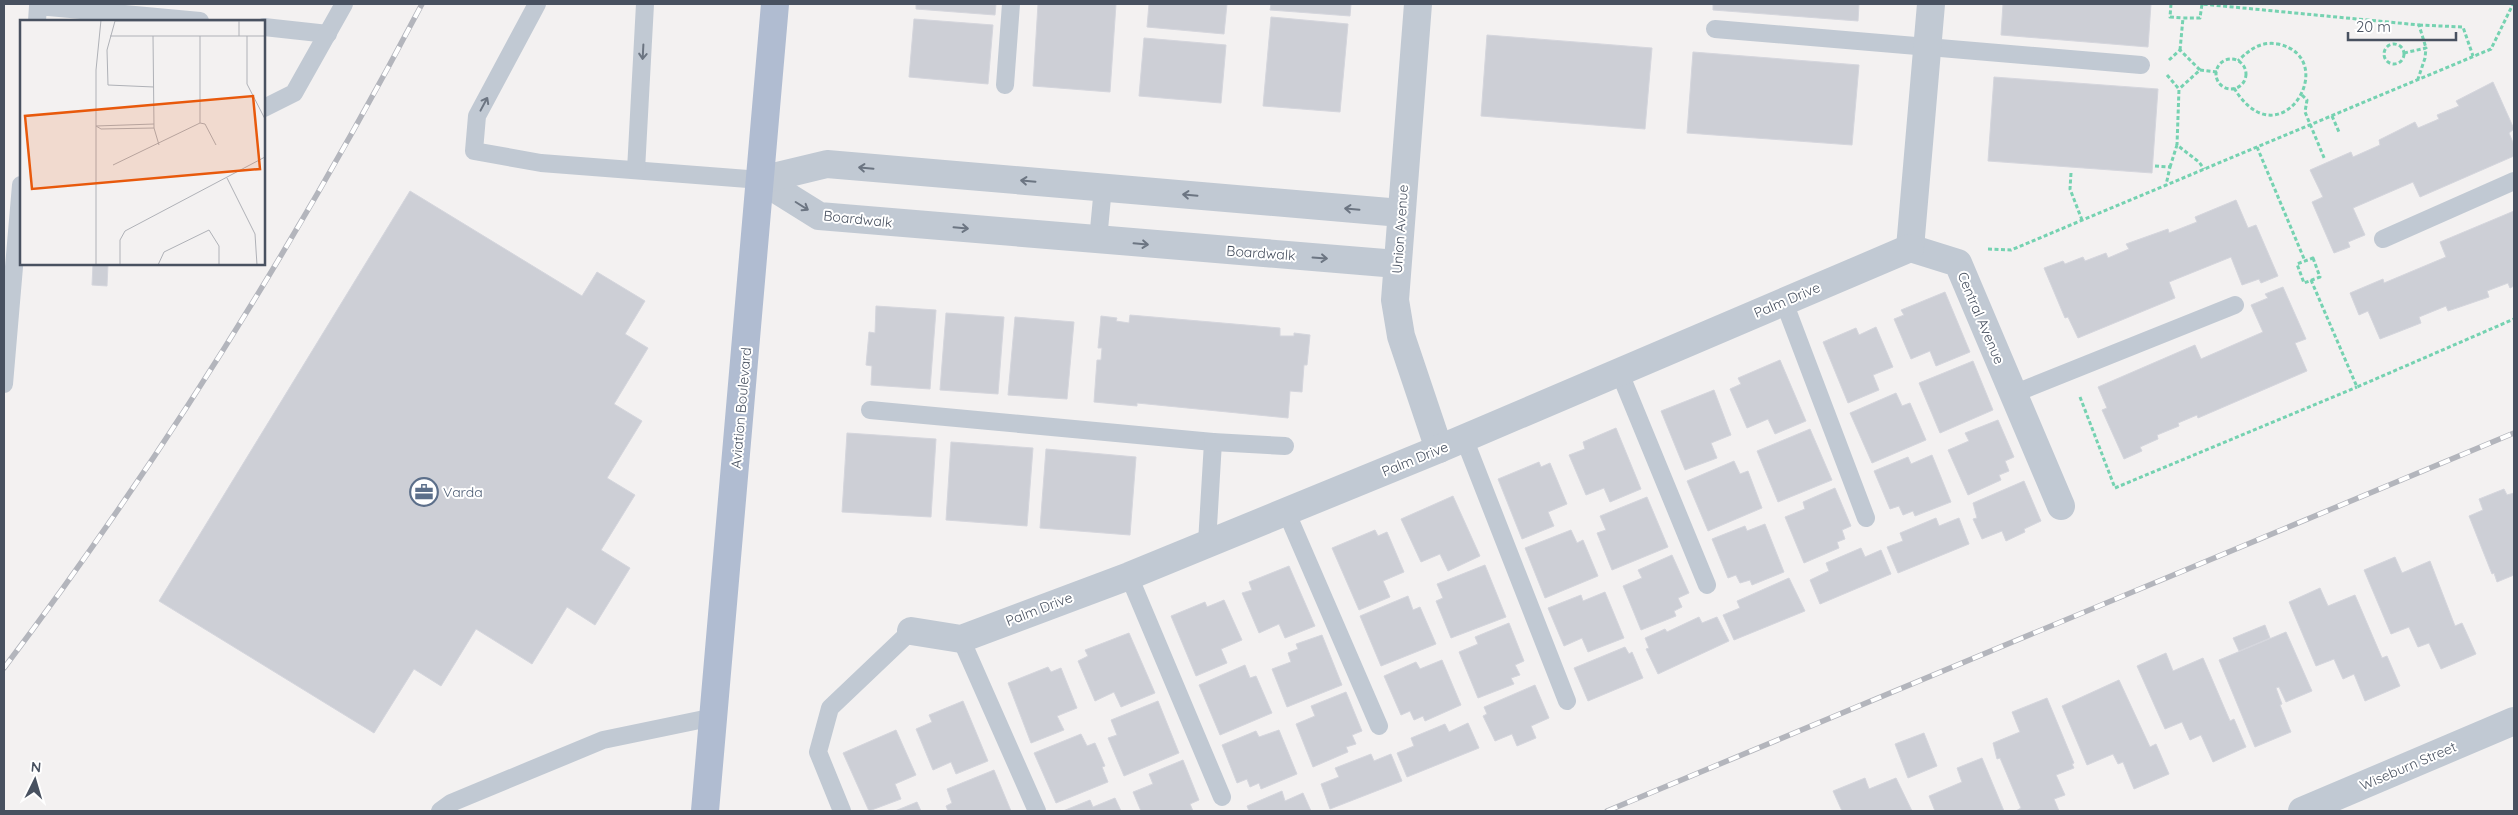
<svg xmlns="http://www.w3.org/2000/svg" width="2518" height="815" font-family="Quicksand,sans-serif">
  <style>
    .building { fill: #cdcfd6; stroke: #d5d6dd }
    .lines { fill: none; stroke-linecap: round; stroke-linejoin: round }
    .path { stroke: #75d2b1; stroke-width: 3; stroke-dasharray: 4 2.5; stroke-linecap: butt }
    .lane { stroke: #c1c9d3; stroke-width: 18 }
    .street { stroke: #c1c9d3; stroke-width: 28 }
    .primary { stroke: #b0bcd1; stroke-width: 28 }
    .rail-casing { stroke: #b3b5bc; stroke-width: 5.5 }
    .rail { stroke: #fff; stroke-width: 4; stroke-dasharray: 11; stroke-linecap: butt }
    .oneway { stroke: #6c7582 }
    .labels { text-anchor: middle; stroke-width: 4; stroke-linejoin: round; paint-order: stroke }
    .street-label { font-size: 14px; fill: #485160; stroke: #fff }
    .service-label { font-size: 14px; fill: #4e5e75; stroke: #fff; text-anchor: start }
    .inset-road { fill: none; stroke: #afb1b7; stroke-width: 1 }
    .view { fill: #e8590c; fill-opacity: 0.15; stroke: #e8590c; stroke-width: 2.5 }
    .inset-edge { fill: none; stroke: #485160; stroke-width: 2.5 }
  </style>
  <rect width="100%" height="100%" fill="#f3f1f1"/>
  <g class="building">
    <polygon points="916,4 996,4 995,15 916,9"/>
    <polygon points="1038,4 1116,4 1110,92 1033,86"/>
    <polygon points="1149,4 1227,4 1224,34 1147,27"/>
    <polygon points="1271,4 1351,4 1350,16 1270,10"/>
    <polygon points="1713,4 1859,4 1858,21 1713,10"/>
    <polygon points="2003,4 2151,4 2148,47 2001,35"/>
    <polygon points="1271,17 1348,24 1340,112 1263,106"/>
    <polygon points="914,19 993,25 988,84 909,77"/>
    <polygon points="1487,35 1652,48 1645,129 1481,116"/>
    <polygon points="1144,38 1226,45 1221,103 1139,96"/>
    <polygon points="1693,52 1859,65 1852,145 1687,133"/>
    <polygon points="1994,77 2158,89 2152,173 1988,161"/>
    <polygon points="2493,82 2514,129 2509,133 2514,145 2514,156 2420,197 2413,182 2353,208 2365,235 2348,242 2350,247 2334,253 2312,202 2323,197 2310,170 2351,152 2353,157 2380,145 2379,140 2415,122 2418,128 2439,119 2437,115 2459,106 2456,101"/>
    <polygon points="410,191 582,296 597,272 645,301 625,334 648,348 614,404 642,421 607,478 635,495 601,550 630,568 595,625 567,607 532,664 476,629 441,686 414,669 374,733 159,601"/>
    <polygon points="2236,200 2248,228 2256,225 2278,276 2261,283 2259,279 2242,285 2231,257 2169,282 2175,298 2078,338 2068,317 2065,318 2044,268 2063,261 2065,264 2083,257 2085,261 2106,253 2108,258 2129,249 2126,244 2168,229 2169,233 2197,222 2195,217"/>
    <polygon points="2514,211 2514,286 2510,288 2508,283 2487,291 2489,297 2448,311 2446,306 2419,317 2421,323 2380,339 2368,311 2359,315 2350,293 2383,279 2384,283 2446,257 2440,242"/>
    <polygon points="93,264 108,264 107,286 92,285"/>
    <polygon points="2283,287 2306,339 2295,343 2307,371 2198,418 2197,415 2178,423 2179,426 2157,435 2158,439 2140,447 2142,451 2124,459 2102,410 2107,408 2098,387 2195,345 2201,359 2263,332 2251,305 2268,298 2265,294"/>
    <polygon points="1945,292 1970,352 1936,366 1930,351 1911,359 1894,319 1904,315 1901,310"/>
    <polygon points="876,306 936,310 930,389 871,385 872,366 866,365 869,332 875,333"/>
    <polygon points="946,313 1004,317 998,394 940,390"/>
    <polygon points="1130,315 1280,328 1280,336 1294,336 1294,333 1310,335 1307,365 1304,365 1302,392 1290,391 1288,418 1137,403 1137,406 1094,402 1097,360 1101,360 1102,348 1098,348 1101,316 1117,318 1116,321 1129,323"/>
    <polygon points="1015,317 1074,322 1067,399 1008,395"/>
    <polygon points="1876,327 1893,367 1873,375 1879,390 1848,403 1823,342 1856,328 1859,335"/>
    <polygon points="1780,360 1806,421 1775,434 1768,419 1747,428 1730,389 1741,384 1738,378"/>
    <polygon points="1973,361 1993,410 1940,433 1919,383"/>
    <polygon points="1714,390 1731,435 1711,443 1717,458 1685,470 1661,411"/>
    <polygon points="1896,393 1902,406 1910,403 1926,440 1872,463 1850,413"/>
    <polygon points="1998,420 2014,457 2005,461 2009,471 1999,475 2001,480 1968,495 1948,450 1969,441 1965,433"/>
    <polygon points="1616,428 1641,489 1610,502 1604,488 1586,495 1569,455 1585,449 1583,442"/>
    <polygon points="1810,429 1832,480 1778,502 1757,451"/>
    <polygon points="847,433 936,439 931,517 842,512"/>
    <polygon points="951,442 1033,448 1027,526 946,520"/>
    <polygon points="1046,449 1136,457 1130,535 1040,528"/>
    <polygon points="1932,455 1951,502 1915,516 1913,511 1903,515 1899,506 1890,509 1874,471 1908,457 1911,464"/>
    <polygon points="1734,461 1740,474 1748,471 1762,508 1708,531 1687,481"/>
    <polygon points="1539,462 1541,467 1550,463 1567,504 1548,512 1554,526 1522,539 1498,479"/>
    <polygon points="2024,481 2041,521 2024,529 2025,532 2006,541 2002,531 1982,539 1973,519 1977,518 1973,503"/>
    <polygon points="1835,488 1851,526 1842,530 1845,539 1837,542 1839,548 1804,563 1785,517 1805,509 1803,502"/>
    <polygon points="2504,489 2507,495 2514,493 2514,575 2497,582 2494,573 2492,574 2469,516 2483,510 2479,499"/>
    <polygon points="1453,496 1480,556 1448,571 1440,554 1421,562 1401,519"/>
    <polygon points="1647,497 1668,547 1612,570 1597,533 1606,530 1600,516"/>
    <polygon points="1936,518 1939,526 1959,518 1969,544 1898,573 1887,547 1903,541 1900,533"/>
    <polygon points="1765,524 1784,572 1752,585 1750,580 1740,583 1736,575 1728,578 1712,539 1745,526 1747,531"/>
    <polygon points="1375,530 1378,536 1387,532 1404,572 1383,581 1390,597 1359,610 1332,548"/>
    <polygon points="1571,530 1577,543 1583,540 1598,576 1545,598 1525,548"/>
    <polygon points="1861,548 1865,557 1881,550 1891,574 1820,604 1810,580 1829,571 1826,563"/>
    <polygon points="1672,555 1689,593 1678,598 1682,607 1674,611 1676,616 1641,630 1623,586 1642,578 1638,570"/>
    <polygon points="2395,557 2402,573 2430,561 2455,626 2462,623 2476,654 2441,669 2429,643 2418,647 2409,627 2391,634 2364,570"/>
    <polygon points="1485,565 1506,617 1451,638 1436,601 1443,598 1437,584"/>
    <polygon points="1289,566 1315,626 1285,638 1279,624 1259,633 1242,593 1252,590 1249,582"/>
    <polygon points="1789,578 1805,611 1734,640 1723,615 1740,608 1737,601"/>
    <polygon points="2320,588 2328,606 2355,595 2382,658 2387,656 2400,686 2365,701 2354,674 2343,679 2334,659 2316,666 2289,602"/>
    <polygon points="1605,592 1624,638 1588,652 1582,638 1564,646 1548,608 1581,595 1583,601"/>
    <polygon points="1408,596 1413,610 1420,607 1436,644 1381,666 1360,616"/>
    <polygon points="1224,600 1242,640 1221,649 1227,663 1196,676 1171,616 1205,602 1207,607"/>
    <polygon points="1699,617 1702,623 1717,617 1729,641 1658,674 1646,649 1649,648 1645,638 1665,629 1667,632"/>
    <polygon points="1509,623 1524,661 1515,665 1520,675 1511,678 1514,684 1478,698 1459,652 1478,644 1475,637"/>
    <polygon points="2265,625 2270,638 2239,651 2233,638"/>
    <polygon points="2286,632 2312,691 2286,702 2279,687 2276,688 2282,704 2280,705 2291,732 2255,747 2219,660"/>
    <polygon points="1129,633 1155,693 1121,707 1114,692 1095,701 1078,661 1088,656 1085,650"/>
    <polygon points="1322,635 1342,685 1287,707 1272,669 1291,662 1288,653 1298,649 1296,644"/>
    <polygon points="1625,647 1629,654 1632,652 1643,678 1588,701 1574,668"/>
    <polygon points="2166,653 2173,671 2203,658 2230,721 2234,719 2246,747 2213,762 2201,735 2190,740 2182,722 2165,729 2137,666"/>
    <polygon points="1442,660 1461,705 1425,721 1423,716 1414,720 1410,711 1401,715 1384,676 1416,662 1420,669"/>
    <polygon points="1245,665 1250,678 1256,676 1272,713 1220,735 1199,685"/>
    <polygon points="1048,667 1051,672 1061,668 1077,708 1057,716 1064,730 1031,743 1008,683"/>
    <polygon points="2119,680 2150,747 2156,744 2169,774 2134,789 2123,762 2118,764 2113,754 2087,765 2062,706"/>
    <polygon points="1535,685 1549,718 1531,726 1536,738 1517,746 1512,734 1495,741 1483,716 1487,714 1484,707"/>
    <polygon points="1346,692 1362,731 1352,735 1356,744 1346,747 1348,752 1313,767 1296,724 1315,716 1311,706"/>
    <polygon points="2047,698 2074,763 2072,764 2074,768 2056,775 2065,795 2054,799 2059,811 2016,811 2021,808 2000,758 1997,759 1993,743 2020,732 2012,712"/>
    <polygon points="963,701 988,761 956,774 951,762 933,770 916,729 932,722 929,715"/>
    <polygon points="1158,701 1179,753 1124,776 1108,738 1117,735 1111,720"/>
    <polygon points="1468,723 1479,748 1407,777 1397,753 1414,746 1411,738 1445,724 1449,732"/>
    <polygon points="896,730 916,775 895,784 901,799 869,811 843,753"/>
    <polygon points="1279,730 1297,774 1261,789 1259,783 1250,787 1247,779 1237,783 1222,745 1256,731 1259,737"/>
    <polygon points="1924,733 1937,766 1908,778 1895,744"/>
    <polygon points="1081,734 1087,746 1095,743 1105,766 1102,767 1108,782 1056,803 1034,753"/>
    <polygon points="1371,754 1374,761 1391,754 1402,781 1330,809 1321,784 1339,777 1335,768"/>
    <polygon points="1982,758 2004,811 1935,811 1929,796 1962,782 1957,768"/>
    <polygon points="1183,760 1199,800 1190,804 1193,811 1141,811 1133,792 1153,784 1149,774"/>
    <polygon points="994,770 1011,811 948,811 946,806 952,803 947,789"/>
    <polygon points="1865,778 1869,789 1896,778 1912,811 1842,811 1833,791"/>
    <polygon points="1282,791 1285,801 1303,793 1311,811 1249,811 1247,806"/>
    <polygon points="1115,798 1121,811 1063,811 1090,800 1093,807"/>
    <polygon points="917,802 921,811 895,811"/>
  </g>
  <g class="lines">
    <g class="path">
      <polyline points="2171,4 2170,17 2183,18"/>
      <polyline points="2419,25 2463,27 2473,56"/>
      <circle cx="2394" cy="54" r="10"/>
      <polyline points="2180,50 2183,18 2200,18 2202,4 2419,25 2426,48"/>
      <polyline points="2404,53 2426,48 2425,58 2418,79"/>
      <circle cx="2231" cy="74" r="15"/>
      <polyline points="2169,60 2180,50 2200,70 2179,89"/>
      <polyline points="2200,70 2217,72"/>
      <polyline points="2167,75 2179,89 2177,145"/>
      <path d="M2234,88C2280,164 2343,58 2278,44C2261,41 2250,49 2238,61"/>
      <polyline points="2302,95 2307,100 2305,112 2325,160"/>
      <polyline points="2332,116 2339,132"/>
      <polyline points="2257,147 2305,261"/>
      <polyline points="2155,166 2170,167 2166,185"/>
      <polyline points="2170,167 2177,145 2199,162 2204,169"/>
      <polyline points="2071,173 2070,189 2082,220"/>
      <polyline points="1988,249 2011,250 2491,49 2513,4"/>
      <polygon points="2313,258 2320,277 2304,283 2297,264"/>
      <polyline points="2311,280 2357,387 2514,319"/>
      <polyline points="2080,397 2115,488 2357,387"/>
    </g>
    <g class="lane">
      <polyline points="537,4 477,116 474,151 541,163 761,180"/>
      <polyline points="37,21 38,6 200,21"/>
      <polyline points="264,27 328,34"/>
      <polyline points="1715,29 2141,65"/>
      <polyline points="1005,85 1011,4"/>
      <polyline points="264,108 294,93 344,4"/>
      <polyline points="636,170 645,4"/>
      <polyline points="2383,239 2514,181"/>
      <polyline points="1098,240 1103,187"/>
      <polyline points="1784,302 1866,518"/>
      <polyline points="1619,371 1707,585"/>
      <polyline points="4,384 21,185"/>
      <polyline points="2013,394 2235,305"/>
      <polyline points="870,410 1213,442 1207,543"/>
      <polyline points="1464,438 1567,701"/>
      <polyline points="1213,442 1285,446"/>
      <polyline points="1286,511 1379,726"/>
      <polyline points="1129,576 1222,797"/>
      <polyline points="961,639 1037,811"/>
      <polyline points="440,811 451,803 603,740 714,717"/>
      <polyline points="842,811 818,752 830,708 911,631"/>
    </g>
    <g class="street">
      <polyline points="1418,4 1395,300 1401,336 1439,449"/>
      <polyline points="761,180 819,216 1397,264"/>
      <polyline points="761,180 827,164 1401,213"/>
      <polyline points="1910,248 1958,263 2061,506"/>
      <polyline points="1910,248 1931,4"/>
      <polyline points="911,631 961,639 1129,576 1439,449 1910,248"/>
      <polyline points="2302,811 2514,721"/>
    </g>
    <polyline class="primary" points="705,811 775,4"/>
    <defs>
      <g id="rail">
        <path d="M4,668C162,459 300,236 422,4"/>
        <polyline points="1607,811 2514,433"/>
      </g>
    </defs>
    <use href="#rail" class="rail-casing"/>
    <use href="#rail" class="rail"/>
  </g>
  <defs><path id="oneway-shaft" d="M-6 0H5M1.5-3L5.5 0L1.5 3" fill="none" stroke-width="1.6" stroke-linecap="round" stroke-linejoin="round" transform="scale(1.25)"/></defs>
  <g class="oneway">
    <use href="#oneway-shaft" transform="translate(643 52) rotate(93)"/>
    <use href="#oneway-shaft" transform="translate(484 104) rotate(-62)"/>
    <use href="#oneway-shaft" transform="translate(866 168) rotate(-175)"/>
    <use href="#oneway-shaft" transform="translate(1028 181) rotate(-175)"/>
    <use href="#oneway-shaft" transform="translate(1190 195) rotate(-175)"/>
    <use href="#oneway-shaft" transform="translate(802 206) rotate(32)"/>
    <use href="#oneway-shaft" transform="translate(1352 209) rotate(-175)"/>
    <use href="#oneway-shaft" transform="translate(961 228) rotate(5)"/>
    <use href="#oneway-shaft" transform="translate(1141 244) rotate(5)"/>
    <use href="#oneway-shaft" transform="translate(1320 258) rotate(4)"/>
  </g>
  <defs>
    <symbol id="office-ring" viewBox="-11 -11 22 22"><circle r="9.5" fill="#fff" stroke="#5c6f8a" stroke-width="1.5"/><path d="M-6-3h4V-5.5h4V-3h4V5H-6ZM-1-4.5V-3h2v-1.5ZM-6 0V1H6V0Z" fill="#5c6f8a"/></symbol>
  </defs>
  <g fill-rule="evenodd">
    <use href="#office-ring" x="408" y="476" width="32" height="32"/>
  </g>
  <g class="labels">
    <g class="street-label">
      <text transform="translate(858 219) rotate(6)" y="5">Boardwalk</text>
      <text transform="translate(1400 229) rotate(-86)" y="5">Union Avenue</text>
      <text transform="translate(1261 253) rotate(4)" y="5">Boardwalk</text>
      <text transform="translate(1787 300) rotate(-23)" y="5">Palm Drive</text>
      <text transform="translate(1981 318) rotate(67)" y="5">Central Avenue</text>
      <text transform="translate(741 408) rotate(-85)" y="5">Aviation Boulevard</text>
      <text transform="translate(1415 459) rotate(-22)" y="5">Palm Drive</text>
      <text transform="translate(1039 609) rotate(-21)" y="5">Palm Drive</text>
      <text transform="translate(2408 766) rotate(-23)" y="5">Wiseburn Street</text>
    </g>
    <g class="service-label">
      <text x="443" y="497">Varda</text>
    </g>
  </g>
  <g transform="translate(20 20)">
    <rect width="245" height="245" fill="#f3f1f1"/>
    <path class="inset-road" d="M219,0V16M90,16H245M133,16L134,108L139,125M180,16V103M227,16V64L245,99M134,67L88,65L87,30L95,1H245M180,103L185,104L196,125M76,106L81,109L134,108M76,106L134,104M93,145L180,103M207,158L235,214L237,245M76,245V50L81,0M100,245V220L105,211L245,137M138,245L144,232L189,210L199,226V245"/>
    <path class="view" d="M233,76L240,149L12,169L5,96Z"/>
    <rect width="245" height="245" class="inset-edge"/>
  </g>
  <rect width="2518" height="815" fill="none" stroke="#485160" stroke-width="10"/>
  <g transform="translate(35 780) rotate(5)" stroke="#ffffff" stroke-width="4" paint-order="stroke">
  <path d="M0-4L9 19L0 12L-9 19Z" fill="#485160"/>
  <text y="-8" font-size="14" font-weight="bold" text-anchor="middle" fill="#485160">N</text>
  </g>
  <path d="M2348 32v8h108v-8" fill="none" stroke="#485160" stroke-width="2.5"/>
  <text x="2356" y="32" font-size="15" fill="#485160" stroke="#ffffff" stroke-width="4" paint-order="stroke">20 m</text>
</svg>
